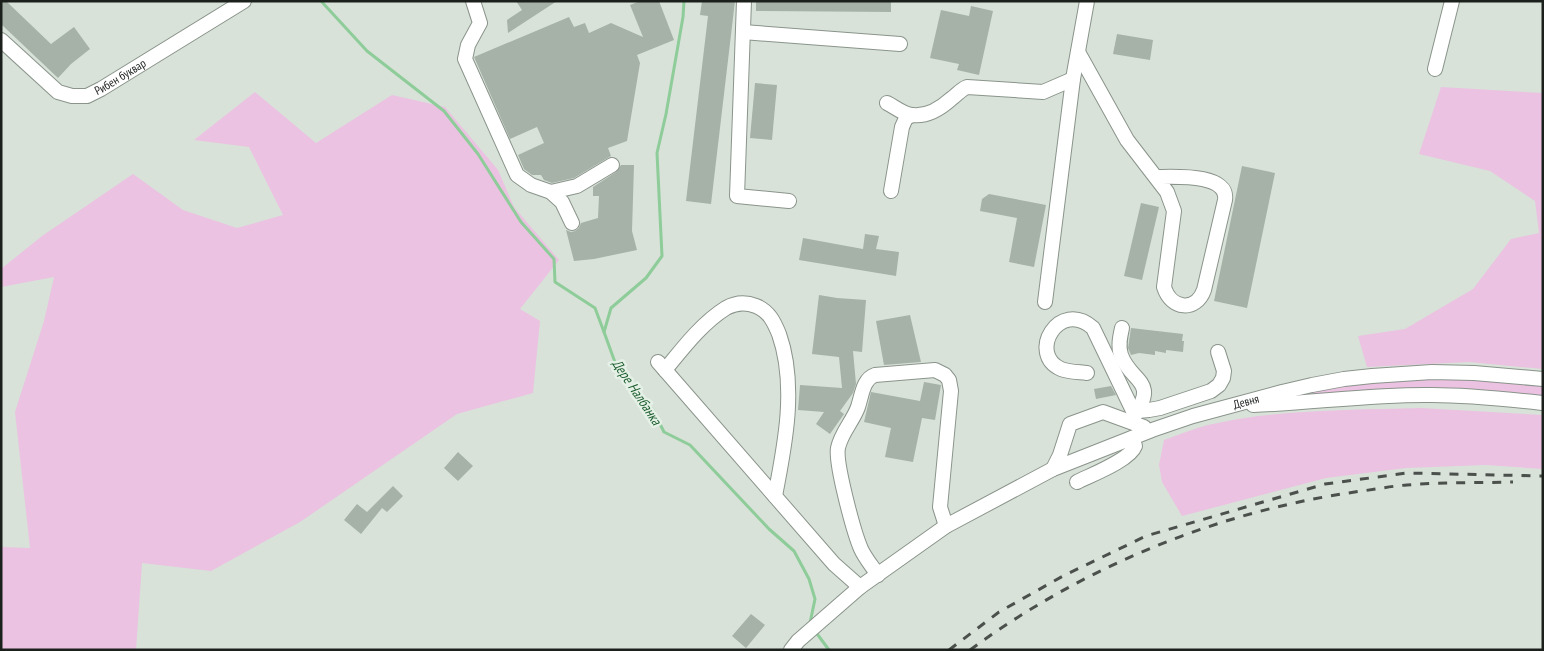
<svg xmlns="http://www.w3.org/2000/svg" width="1544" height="651" font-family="'PT Sans Narrow',sans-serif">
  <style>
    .green { fill: #ebc2e1 }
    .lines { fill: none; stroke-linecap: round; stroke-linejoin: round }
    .stream { stroke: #8ecc99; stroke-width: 3 }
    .building { fill: #a6b1a8 }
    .minor-casing { stroke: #8a948b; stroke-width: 16 }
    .minor { stroke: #fff; stroke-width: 14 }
    .rail { stroke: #4b504c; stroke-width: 3; stroke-dasharray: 9 9; stroke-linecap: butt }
    .labels { text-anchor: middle; stroke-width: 5; stroke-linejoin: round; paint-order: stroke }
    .street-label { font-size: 12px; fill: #1c201d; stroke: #e5f0e6 }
    .water-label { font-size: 14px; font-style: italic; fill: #1b5d2d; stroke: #e5f0e6 }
  </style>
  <rect width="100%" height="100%" fill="#d8e2d9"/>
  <g class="green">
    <polygon points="1441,87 1542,93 1543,91 1543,369 1469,362 1367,367 1358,336 1405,329 1473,289 1511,239 1539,233 1535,201 1490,171 1419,154"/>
    <polygon points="255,92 316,143 392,95 445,107 498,170 514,207 559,260 520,309 540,321 533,393 457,414 300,522 211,571 142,563 136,650 1,650 1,547 30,548 15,412 44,321 54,277 1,287 1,269 42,236 133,174 183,210 237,228 283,215 249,147 194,140"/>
    <polygon points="1432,372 1543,379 1543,403 1480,396 1286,404 1282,392"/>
    <path d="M1421,408L1543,415V469L1486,465L1406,468L1326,478L1182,516L1162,482L1159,465L1164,440C1181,434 1200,426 1218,423C1284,409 1354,410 1421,408Z"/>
  </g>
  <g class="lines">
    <g class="stream">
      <polyline points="321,1 367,51 444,111 478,154 521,222 554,259 555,282 595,308 604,332"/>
      <polyline points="684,1 683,17 666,114 657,153 662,256 646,278 611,308 604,332 616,365 653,410 664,432 690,445 769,529 794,551 809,579 815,599 810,623"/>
      <polyline points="815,631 829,650"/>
    </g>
  </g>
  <g class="building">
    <polygon points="1,1 6,1 51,44 74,27 90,49 71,64 58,78 1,24"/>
    <polygon points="516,1 557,1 508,33 507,20 522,10"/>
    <polygon points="640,1 659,1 674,40 637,55 640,63 627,141 608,148 611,156 574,178 552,183 544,180 541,175 532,175 524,169 518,155 544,143 537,127 510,139 474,57 569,17 574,27 585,23 589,33 611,23 643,37 630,5"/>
    <polygon points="702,1 735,1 711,204 686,201 708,16 700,15"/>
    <polygon points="756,1 891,1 891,12 756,11"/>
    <polygon points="971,6 993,11 979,75 957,70 959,64 930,58 941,10 969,16"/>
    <polygon points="1117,34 1153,40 1150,60 1113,54"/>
    <polygon points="755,83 777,85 772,140 750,138"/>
    <polygon points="621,165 634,165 632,231 637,250 594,259 574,261 566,230 571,232 575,231 579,228 581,223 598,218 599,196 593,196 593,187 616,172"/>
    <polygon points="1242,166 1275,173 1247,308 1214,301"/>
    <polygon points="989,194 1046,205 1034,267 1009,262 1017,218 980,211 982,199"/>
    <polygon points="1141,203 1159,207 1142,280 1124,276"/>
    <polygon points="865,234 879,236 876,249 899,252 896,276 799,260 803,238 863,249"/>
    <polygon points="819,295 837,298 866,300 862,352 853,351 856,384 853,393 840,411 844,414 830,434 816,424 824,412 798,410 800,385 842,388 839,357 812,354"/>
    <polygon points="910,315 921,362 884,365 876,321"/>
    <polygon points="1131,328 1183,334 1182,341 1184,341 1183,352 1166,350 1166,353 1155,351 1155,355 1139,353 1131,355 1128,348"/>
    <polygon points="924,382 941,385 935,420 922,418 913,462 885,457 891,428 864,422 871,392 920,401"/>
    <polygon points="1111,386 1116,395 1096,399 1094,389"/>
    <polygon points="458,452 473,466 458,481 444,468"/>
    <polygon points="393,486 403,496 387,512 382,508 361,534 344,520 357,504 367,512"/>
    <polygon points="751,614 765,625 746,648 732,636"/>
  </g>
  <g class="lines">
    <defs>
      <g id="minor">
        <polyline points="473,1 480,23 468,45 465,59 517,175 531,185 551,192 562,202 572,223"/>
        <polyline points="744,1 737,196 789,201"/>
        <polyline points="743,32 900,44"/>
        <path id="s1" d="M1,40L58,92L72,96H87L101,89L244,1"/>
        <path d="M1078,52L1127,140L1167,192L1174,211L1164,287C1171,310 1196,312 1204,290L1225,200C1229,173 1173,177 1156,177"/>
        <polyline points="1435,69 1452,1"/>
        <path d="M887,103C895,107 903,114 912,115C927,117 941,108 951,99C957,95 960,90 967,87L1043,92L1073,79"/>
        <polyline points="891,191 902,127 906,118 912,115"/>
        <polyline points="551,192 577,186 612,165"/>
        <polyline points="1045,302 1073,79 1087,1"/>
        <path d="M1122,328C1120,337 1118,346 1121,355C1131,383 1159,380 1134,416"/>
        <polyline points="658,362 834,564 860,587"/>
        <path d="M665,370C683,348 702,323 726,308C735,303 746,302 756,306C769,311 774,322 779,334C797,385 785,445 775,496"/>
        <path d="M1087,373C1079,372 1068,372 1061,369C1027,354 1059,298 1093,328L1135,415"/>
        <path d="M1253,405C1313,403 1372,394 1432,395C1470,395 1506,399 1543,403"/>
        <polyline points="1138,411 1149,410 1160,408 1211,391 1219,385 1223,378 1224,371 1218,352"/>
        <polyline points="1053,469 1060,455 1070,424 1103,412 1144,427"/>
        <path d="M1077,482C1091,475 1130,460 1135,446L1132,438"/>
        <path d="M878,575C872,566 865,558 861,549C854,533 835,463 838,448C841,433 853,421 858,407C862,395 863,379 875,375L935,370L945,375L949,380L951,391L940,507L946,526"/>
        <path id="s2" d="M791,650L798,641L860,587L946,526L1053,469L1152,430L1193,416L1282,392L1312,385L1344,379L1372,376L1432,372L1474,373L1543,379"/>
      </g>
    </defs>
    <use href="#minor" class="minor-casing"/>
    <use href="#minor" class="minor"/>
    <g class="rail">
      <polyline points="949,650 999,612 1063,576 1146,536 1325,484 1407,473 1543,476"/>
      <path d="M970,650C1084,566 1221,510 1362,491C1377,489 1392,486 1407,485C1442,482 1478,483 1513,482"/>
    </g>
  </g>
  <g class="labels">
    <g class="street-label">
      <text dy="4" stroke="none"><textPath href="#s1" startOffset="145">Рибен буквар</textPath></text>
      <text dy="4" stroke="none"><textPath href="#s2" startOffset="525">Девня</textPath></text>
    </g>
    <g class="water-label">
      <text transform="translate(637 392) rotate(56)" y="5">Дере Налбанка</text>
    </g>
  </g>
  <rect width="1544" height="651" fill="none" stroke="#1c201d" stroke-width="5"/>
</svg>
